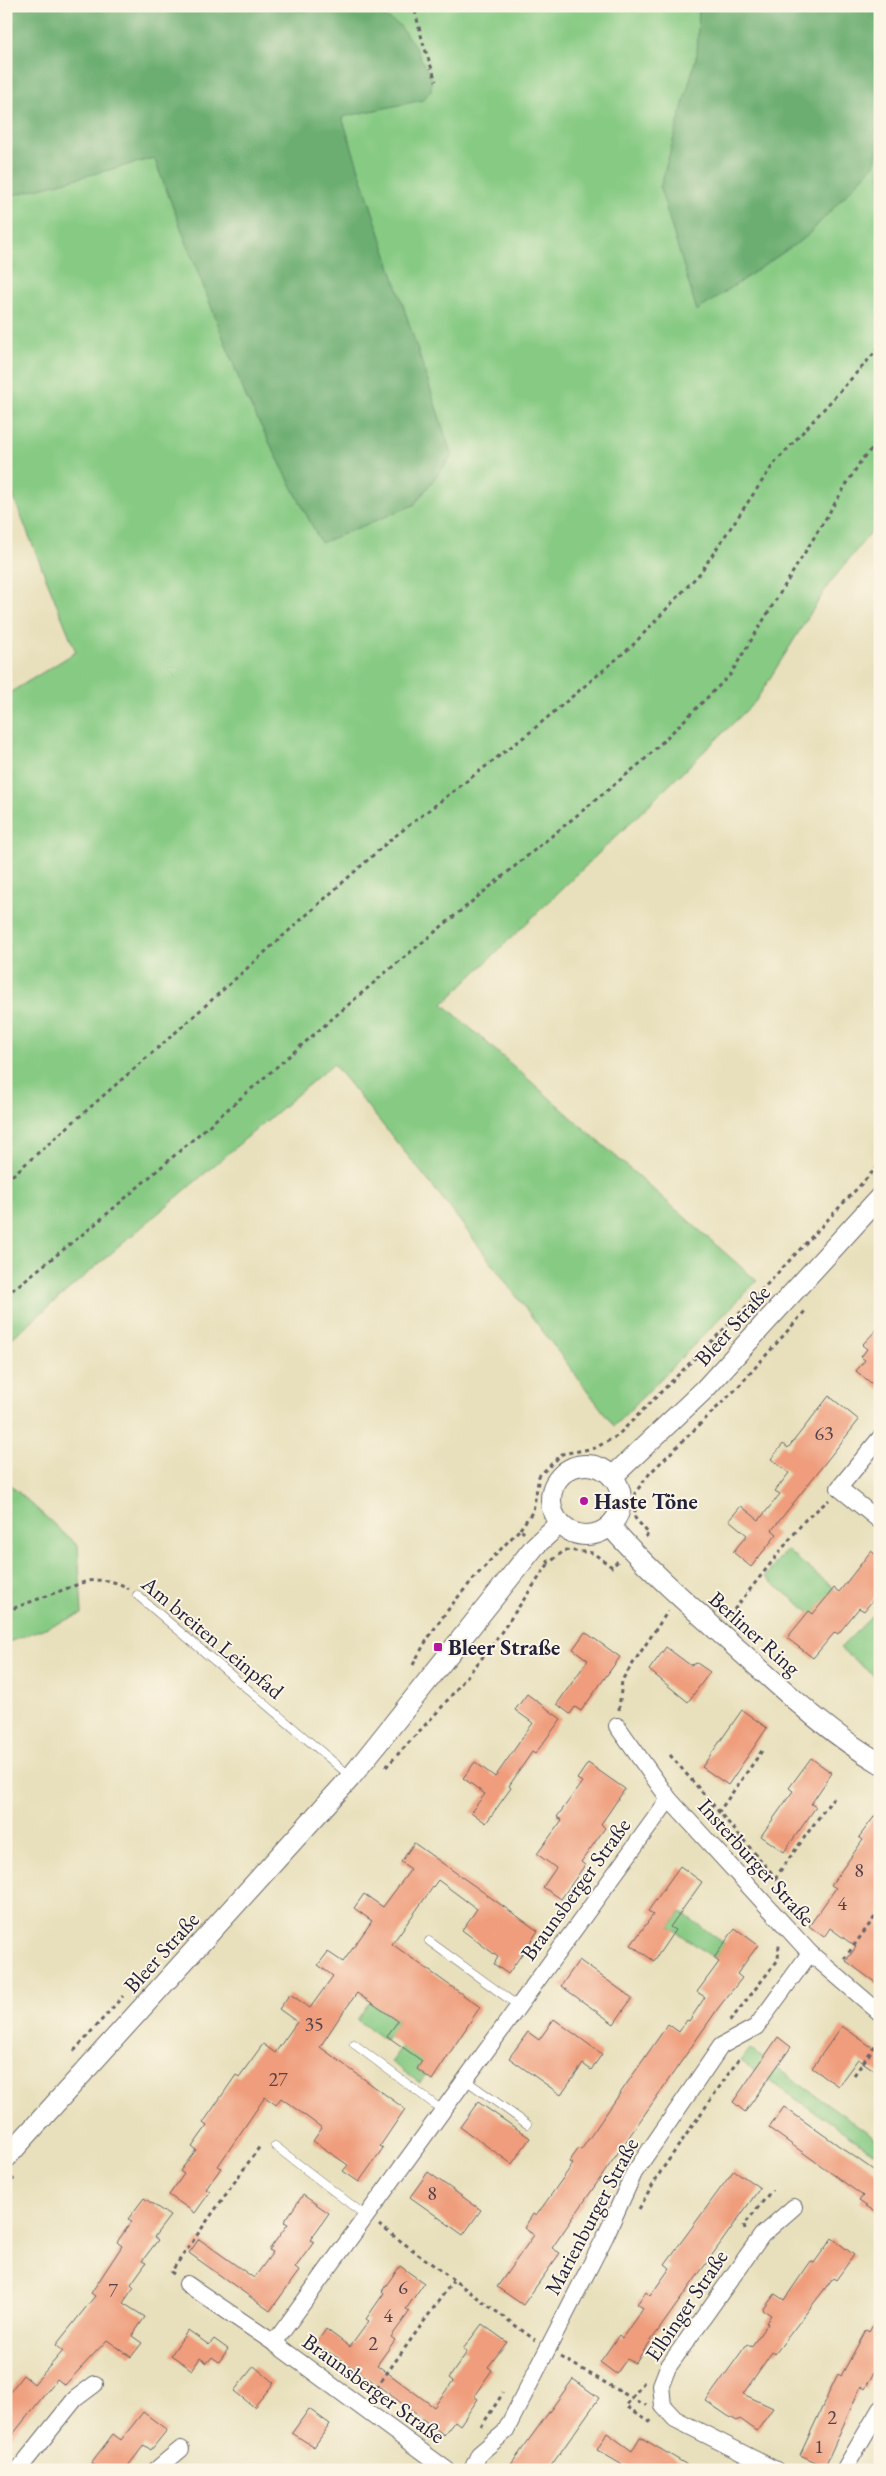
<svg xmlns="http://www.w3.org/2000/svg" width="886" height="2476" font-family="'EB Garamond',serif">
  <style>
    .green { fill: #86ca83; stroke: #54765f }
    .forest { fill: #6cae71; stroke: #476856 }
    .building { fill: #ef9d7b }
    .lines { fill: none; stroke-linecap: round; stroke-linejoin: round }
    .service-casing { stroke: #676468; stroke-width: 9 }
    .minor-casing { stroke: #676468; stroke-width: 18 }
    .tertiary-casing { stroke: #676468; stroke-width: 22 }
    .path { stroke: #676468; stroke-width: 3; stroke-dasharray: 4 4; stroke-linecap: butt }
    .service { stroke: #fff; stroke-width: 8 }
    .minor { stroke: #fff; stroke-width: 16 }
    .tertiary { stroke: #fff; stroke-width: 20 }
    .poi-dot { fill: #b5179e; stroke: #fcf5e5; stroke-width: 2 }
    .labels { text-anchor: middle; stroke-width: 4; stroke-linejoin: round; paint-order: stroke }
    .number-label { font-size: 20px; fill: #55414b }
    .street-label { font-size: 22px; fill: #22223b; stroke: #fcf5e5 }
    .poi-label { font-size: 22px; font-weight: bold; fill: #22223b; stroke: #fcf5e5; text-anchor: start }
  </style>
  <rect width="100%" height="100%" fill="#fcf5e5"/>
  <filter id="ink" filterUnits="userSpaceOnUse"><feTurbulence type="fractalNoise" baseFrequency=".02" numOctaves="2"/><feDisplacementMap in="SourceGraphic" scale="10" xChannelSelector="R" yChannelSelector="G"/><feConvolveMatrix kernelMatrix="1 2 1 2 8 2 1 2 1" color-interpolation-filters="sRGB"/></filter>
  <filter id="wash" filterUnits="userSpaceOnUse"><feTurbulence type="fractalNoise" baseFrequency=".0096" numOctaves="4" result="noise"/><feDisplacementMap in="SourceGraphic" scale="20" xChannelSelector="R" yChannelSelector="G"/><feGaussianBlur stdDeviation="1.12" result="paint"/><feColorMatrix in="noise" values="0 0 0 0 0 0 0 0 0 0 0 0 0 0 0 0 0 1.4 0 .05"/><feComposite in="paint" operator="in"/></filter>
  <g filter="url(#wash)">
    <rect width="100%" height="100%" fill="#e8e0bc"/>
    <g class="green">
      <polygon points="6,6 880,6 880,521 829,584 755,702 443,1004 757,1281 614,1426 447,1204 333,1064 6,1343 6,695 76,652 6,479"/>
      <polygon points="6,1481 78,1546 82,1614 6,1643"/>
      <polygon points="786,1550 834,1588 813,1615 765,1577"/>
      <polygon points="880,1608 880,1681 840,1648"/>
      <polygon points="681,1912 725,1944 714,1958 670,1927"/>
      <polygon points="379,1988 387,1994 378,2007 398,2021 385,2040 357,2020"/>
      <polygon points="411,2033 432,2048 417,2069 426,2075 420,2083 391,2062"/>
      <polygon points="750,2049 880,2141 880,2157 741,2061"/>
    </g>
    <g class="forest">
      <polygon points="6,6 165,6 378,13 399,25 412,42 432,79 431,90 423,100 342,117 452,456 414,505 321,543 246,397 154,158 6,197"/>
      <polygon points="699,6 880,6 880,144 874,165 806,237 697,311 660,188 697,54"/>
    </g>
    <g id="blocks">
      <g class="building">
        <polygon points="880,1326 880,1390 856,1371 865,1360 861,1357 867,1349 862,1345"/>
        <polygon points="829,1396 859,1420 772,1530 777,1534 751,1567 733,1552 747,1535 729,1520 741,1506 759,1520 780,1494 775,1491 789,1473 771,1459 783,1444 788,1448"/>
        <polygon points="871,1551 880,1558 880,1591 864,1611 859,1608 838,1634 835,1632 813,1658 787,1638 809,1611 813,1614 834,1588 839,1592"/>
        <polygon points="585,1632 620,1657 581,1711 575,1707 570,1714 557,1704 588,1660 573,1649"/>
        <polygon points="666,1647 690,1665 697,1663 710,1672 688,1702 649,1670"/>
        <polygon points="527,1694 561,1719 535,1754 532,1752 509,1786 511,1788 486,1823 471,1812 485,1794 463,1778 475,1762 495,1777 533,1723 515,1710"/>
        <polygon points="742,1710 767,1728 728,1785 702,1767"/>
        <polygon points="811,1758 832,1773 811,1804 816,1807 784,1852 761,1836 793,1791 789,1788"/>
        <polygon points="588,1763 625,1789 601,1824 605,1828 581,1862 585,1865 561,1899 543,1887 556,1868 537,1854 562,1820 557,1817 582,1782 577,1779"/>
        <polygon points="880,1809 880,1986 846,1961 856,1947 830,1928 824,1937 809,1926 836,1888 831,1885 863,1840 859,1837"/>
        <polygon points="414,1843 538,1931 508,1974 494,1964 498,1957 462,1930 477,1909 438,1880 392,1944 480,2007 432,2080 417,2069 422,2061 387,2036 398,2021 357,1993 339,2018 320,2047 405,2109 380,2146 383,2148 359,2182 343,2171 348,2165 313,2141 322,2128 281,2098 276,2105 265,2097 218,2166 221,2168 206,2189 210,2192 195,2213 169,2195 184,2174 180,2171 196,2150 192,2147 207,2126 203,2123 236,2075 239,2077 263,2044 275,2053 297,2022 279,2009 290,1994 310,2008 333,1976 318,1965 328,1952 343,1962 372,1921 354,1908 364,1894 383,1907 411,1869 401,1862"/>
        <polygon points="680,1866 702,1882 670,1927 675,1930 654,1961 631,1945 653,1915 648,1911"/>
        <polygon points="735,1928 758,1945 737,1974 742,1978 719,2007 552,2248 560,2253 523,2305 497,2287 534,2235 524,2228 533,2214 536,2216 573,2164 569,2162 579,2148 581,2150 668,2024 679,2032 687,2020 689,2021 705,1997 697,1992 719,1962 714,1958"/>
        <polygon points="579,1960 632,1998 614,2024 561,1986"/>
        <polygon points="554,2019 602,2054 591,2070 583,2064 561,2095 509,2058 528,2032 539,2040"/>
        <polygon points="842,2026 880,2053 880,2074 858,2059 838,2086 812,2068"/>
        <polygon points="778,2037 791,2047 745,2112 733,2102"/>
        <polygon points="478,2102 530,2138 512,2164 460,2127"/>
        <polygon points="784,2107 879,2174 880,2173 880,2215 859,2201 863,2196 769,2128"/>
        <polygon points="734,2170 760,2188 635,2363 627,2359 616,2374 600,2362 619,2335 622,2338 643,2308 637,2304 646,2292 650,2296 670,2268 665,2264"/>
        <polygon points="428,2172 481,2210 463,2235 410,2197"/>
        <polygon points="303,2195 329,2213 310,2240 314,2242 295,2268 299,2271 270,2311 189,2253 199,2239 254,2278 273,2252 269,2250 288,2224 284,2222"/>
        <polygon points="144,2198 170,2216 154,2237 158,2240 142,2261 146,2263 131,2284 134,2287 123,2303 145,2317 132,2336 142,2343 131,2357 107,2340 65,2385 57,2379 6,2443 6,2397 23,2375 34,2384 63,2351 56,2345 95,2296 91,2293 122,2246 117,2242 132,2221 128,2219"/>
        <polygon points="832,2238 854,2255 836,2280 833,2278 775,2354 772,2352 743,2394 773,2408 757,2431 740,2419 737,2421 728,2416 706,2401 747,2344 751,2347 768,2323 766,2322 771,2315 763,2310 775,2294 784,2300 811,2261 814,2263"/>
        <polygon points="400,2266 424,2283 406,2309 410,2311 391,2337 395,2340 377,2365 434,2407 453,2381 449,2378 467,2352 463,2349 482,2324 507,2342 488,2367 492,2370 474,2396 478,2399 460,2425 455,2421 444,2435 360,2372 316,2344 326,2329 350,2347 369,2321 366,2319 384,2293 382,2291"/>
        <polygon points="880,2313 880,2376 874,2372 865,2389 861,2386 825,2466 800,2455 832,2386 838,2374 841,2376 866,2330 869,2332"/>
        <polygon points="188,2330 209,2345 214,2339 228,2349 219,2362 212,2357 207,2363 200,2358 192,2370 171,2355"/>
        <polygon points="254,2366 274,2383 254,2407 234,2391"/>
        <polygon points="573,2379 599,2398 548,2470 507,2470"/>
        <polygon points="309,2409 330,2424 314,2447 292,2433"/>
        <polygon points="143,2412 167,2430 151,2450 144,2445 125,2470 100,2470 91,2463 113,2434 121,2440"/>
        <polygon points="607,2433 632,2451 640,2437 696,2470 631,2470 597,2450"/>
      </g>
    </g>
  </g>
  <g filter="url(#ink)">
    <use href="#blocks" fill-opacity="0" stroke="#676468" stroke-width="1"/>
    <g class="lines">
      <defs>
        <g id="service">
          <polyline points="137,1595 350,1776"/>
          <polyline points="429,1941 517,2005"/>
          <polyline points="354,2044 442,2110"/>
          <polyline points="464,2079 527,2124"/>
          <polyline points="275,2146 366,2216"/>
        </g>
        <g id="minor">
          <polyline points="880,1438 839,1488 880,1521"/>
          <polyline points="617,1726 669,1799 810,1953 880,2013"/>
          <polyline points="187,2284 274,2343"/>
          <polyline points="18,2470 75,2399 95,2384"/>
          <polyline points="156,2470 181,2449"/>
          <polyline points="447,2470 274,2343 669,1799"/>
          <polyline points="472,2470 479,2454 505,2432 605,2237 634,2173 721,2046 756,2027 810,1953"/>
          <polyline points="776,2470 675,2419 663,2406 661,2385 668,2367 762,2235 794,2207"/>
          <polyline points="844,2470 880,2409"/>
        </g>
        <g id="tertiary">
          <circle cx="586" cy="1500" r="35"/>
          <polyline points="612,1477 704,1390 880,1197"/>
          <path d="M610,1526C650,1572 696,1611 741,1652C785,1691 828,1733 880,1763"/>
          <polyline points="6,2158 351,1777 535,1546 560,1523"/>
        </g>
      </defs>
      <use href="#service" class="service-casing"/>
      <use href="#minor" class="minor-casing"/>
      <use href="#tertiary" class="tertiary-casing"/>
      <g class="path">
        <polyline points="353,6 415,11 444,6"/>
        <polyline points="415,11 423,43 436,81"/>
        <polyline points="6,1181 176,1032 390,840 529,733 632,646 700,573 773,465 880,347"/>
        <polyline points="6,1295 93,1226 385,973 643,761 730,675 862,459 880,440"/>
        <polyline points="520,1529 533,1511 539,1476 562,1454 595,1448 617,1436 743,1310 880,1164"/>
        <polyline points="645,1537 649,1534 635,1518 635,1493 650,1473 737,1388 806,1310"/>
        <polyline points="547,1560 549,1563 565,1550 593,1553 612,1567 618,1561"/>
        <path d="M6,1611L87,1581C102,1579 115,1580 129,1589"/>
        <polyline points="729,1616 805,1520 829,1500"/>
        <path d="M413,1665C439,1613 480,1571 520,1529L524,1533"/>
        <polyline points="619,1710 622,1680 668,1611"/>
        <polyline points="670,1755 783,1886 779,1896"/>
        <polyline points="386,1767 441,1708 491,1647 549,1563"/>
        <polyline points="718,1813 764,1748"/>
        <polyline points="775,1878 833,1798"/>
        <polyline points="844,1959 880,1910"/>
        <polyline points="730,2021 778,1960 779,1944"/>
        <polyline points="74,2051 123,1996"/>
        <polyline points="854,2075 880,2039"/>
        <polyline points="6,2187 16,2176"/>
        <polyline points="639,2209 661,2171 741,2056"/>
        <polyline points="379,2225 535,2340"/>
        <polyline points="745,2229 744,2225 772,2190"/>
        <polyline points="174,2274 171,2272 260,2146 262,2146"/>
        <polyline points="561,2357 642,2404 647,2405"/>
        <polyline points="644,2382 626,2406 653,2423"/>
        <polyline points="372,2394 453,2281"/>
        <polyline points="481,2427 503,2393"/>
      </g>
      <use href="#service" class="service"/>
      <use href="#minor" class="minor"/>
      <use href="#tertiary" class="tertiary"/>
    </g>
  </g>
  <g class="poi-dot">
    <circle cx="584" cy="1501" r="5"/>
    <rect x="433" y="1642" width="10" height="10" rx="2.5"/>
  </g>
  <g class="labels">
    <g class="number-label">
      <text x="824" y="1440">63</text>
      <text x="859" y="1877">8</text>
      <text x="842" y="1910">4</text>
      <text x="314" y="2031">35</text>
      <text x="278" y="2086">27</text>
      <text x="432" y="2200">8</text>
      <text x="403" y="2294">6</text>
      <text x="113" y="2297">7</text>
      <text x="388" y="2322">4</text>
      <text x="373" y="2350">2</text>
      <text x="832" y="2424">2</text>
      <text x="819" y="2453">1</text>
    </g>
    <g class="street-label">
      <text transform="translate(732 1325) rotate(-48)" y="8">Bleer Straße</text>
      <text transform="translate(755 1633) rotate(42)" y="8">Berliner Ring</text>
      <text transform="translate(213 1637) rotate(40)" y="8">Am breiten Leinpfad</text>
      <text transform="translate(757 1862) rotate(48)" y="8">Insterburger Straße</text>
      <text transform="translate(575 1889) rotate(-54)" y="8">Braunsberger Straße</text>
      <text transform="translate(161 1952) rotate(-48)" y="8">Bleer Straße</text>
      <text transform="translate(591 2216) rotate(-62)" y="8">Marienburger Straße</text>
      <text transform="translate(686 2305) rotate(-56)" y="8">Elbinger Straße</text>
      <text transform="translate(374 2388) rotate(36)" y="8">Braunsberger Straße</text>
    </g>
    <g class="poi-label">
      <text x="594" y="1509">Haste Töne</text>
      <text x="448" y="1655">Bleer Straße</text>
    </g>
  </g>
  <rect width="886" height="2476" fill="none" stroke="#fcf5e5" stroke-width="25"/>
</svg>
